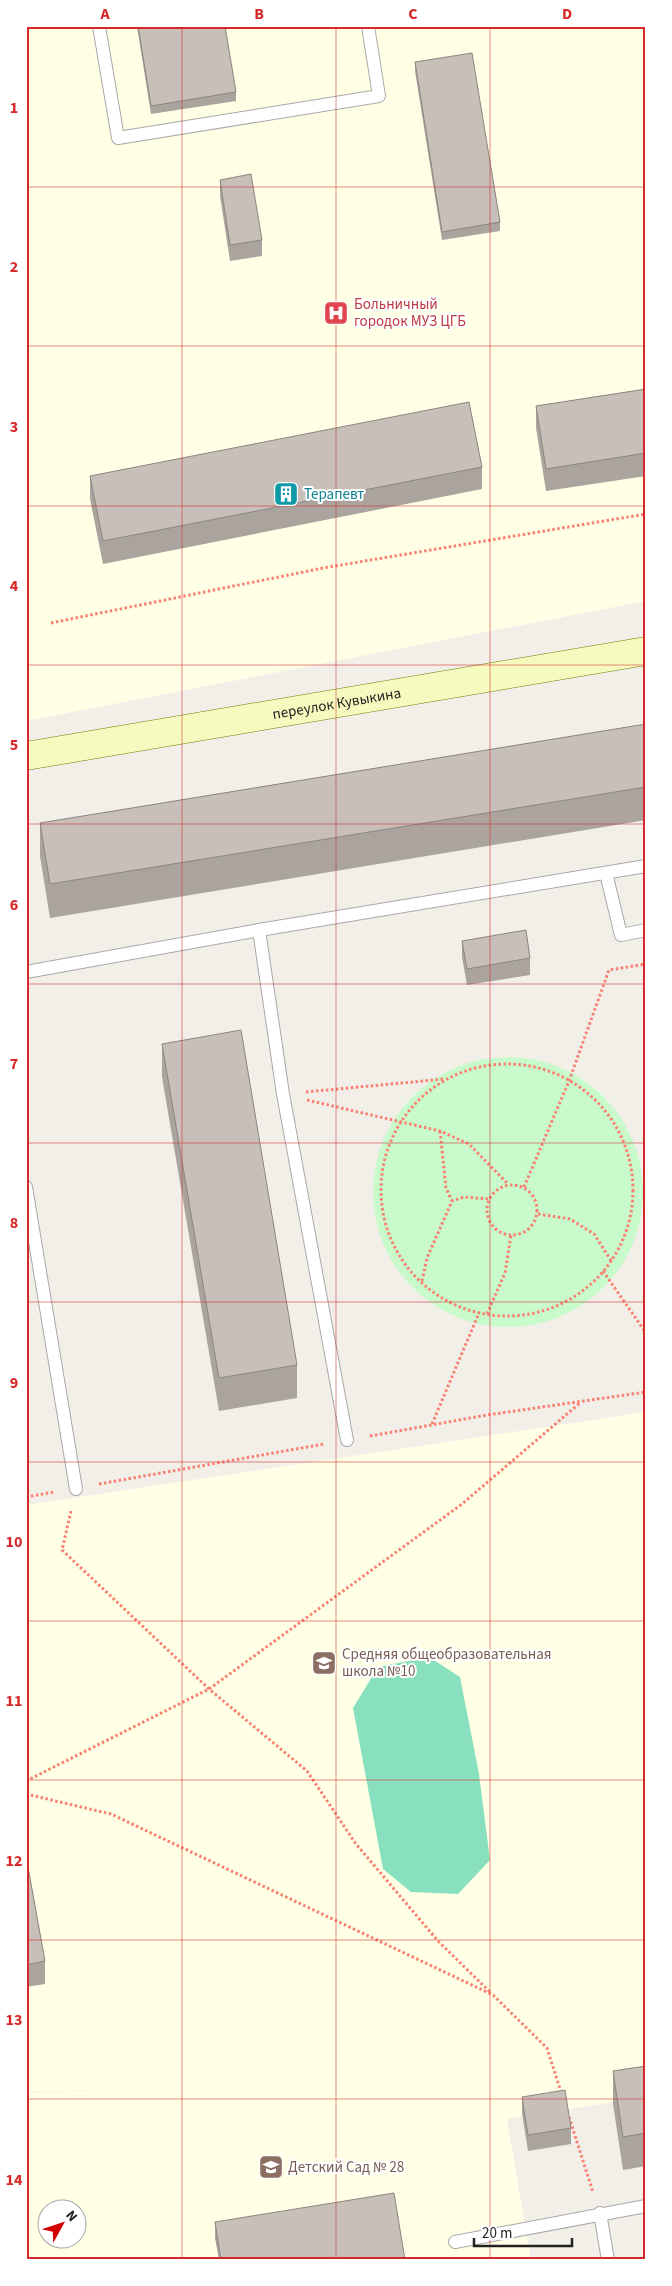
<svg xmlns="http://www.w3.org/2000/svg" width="672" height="2286" font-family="'Source Sans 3',sans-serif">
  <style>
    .education { fill: #ffffe5; fill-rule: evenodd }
    .park { fill: #c8facc }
    .pitch { fill: #88e0be }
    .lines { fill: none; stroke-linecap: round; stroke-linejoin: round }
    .service-casing { stroke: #a9a9a9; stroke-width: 14 }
    .secondary-casing { stroke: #707d05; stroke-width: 29 }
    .path { stroke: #fa8072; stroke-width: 3; stroke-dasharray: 2.5 2.5; stroke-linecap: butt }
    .service { stroke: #fff; stroke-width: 12 }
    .secondary { stroke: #f7fabf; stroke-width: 28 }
    .wall { fill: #aba49e }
    .building { fill: #c7bfb8; stroke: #8b8681 }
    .grid { fill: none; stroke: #d62828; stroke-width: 1; stroke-opacity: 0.55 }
    .labels { text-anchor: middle; stroke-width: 4; stroke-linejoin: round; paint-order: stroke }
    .health-label { font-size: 15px; fill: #be3a42; stroke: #fff; text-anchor: start }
    .culture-label { font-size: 15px; fill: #0d838f; stroke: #fff; text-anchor: start }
    .street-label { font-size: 15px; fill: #222; stroke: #fff }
    .education-label { font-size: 15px; fill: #785e54; stroke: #fff; text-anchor: start }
    .neatline { fill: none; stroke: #d62828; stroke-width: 2 }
    .grid-label { font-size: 16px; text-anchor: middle; font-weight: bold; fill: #d62828 }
  </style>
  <rect width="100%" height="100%" fill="#f2efe9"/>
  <g class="education">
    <polygon points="26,26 646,26 646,601 26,721"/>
    <path d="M646,1412V2097L507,2119L531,2260H26V2093L124,2089L26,2092V1505ZM48,2208H78V2238H48Z"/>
  </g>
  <circle class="park" cx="508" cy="1192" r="135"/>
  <polygon class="pitch" points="429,1657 460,1677 479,1774 490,1860 458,1894 411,1892 383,1869 353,1708 378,1667"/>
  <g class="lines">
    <defs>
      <g id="service">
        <polyline points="99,26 118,138 379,96 368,26"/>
        <polyline points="606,873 621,935 646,930"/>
        <polyline points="259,930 283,1094 347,1440"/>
        <polyline points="26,972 259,930 646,866"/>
        <polyline points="26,1187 76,1489"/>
        <polyline points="600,2213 608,2260"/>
        <polyline points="455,2242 646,2206"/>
      </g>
      <g id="secondary">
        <path id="s1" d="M26,756L646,651"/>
      </g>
    </defs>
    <use href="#service" class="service-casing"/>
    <use href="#secondary" class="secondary-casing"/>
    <g class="path">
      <polyline points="51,623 323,568 646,514"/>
      <circle cx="507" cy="1190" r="126"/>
      <polyline points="306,1092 444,1079"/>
      <polyline points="307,1100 440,1131 469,1144 508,1184"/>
      <polyline points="440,1131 446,1188 452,1201"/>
      <circle cx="512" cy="1210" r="25"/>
      <polyline points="524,1187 569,1081 609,970 646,964"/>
      <polyline points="538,1214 570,1219 594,1234 612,1262"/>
      <polyline points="603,1271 646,1333"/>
      <polyline points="422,1281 427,1258 452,1201 464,1197 490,1199"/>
      <polyline points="487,1314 505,1273 511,1235"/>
      <polyline points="432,1424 479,1313"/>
      <polyline points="370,1436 487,1415 646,1392"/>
      <polyline points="99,1484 324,1444"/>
      <polyline points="26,1497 54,1492"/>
      <polyline points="71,1511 62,1550 209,1689 307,1771 356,1844 438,1941 491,1993"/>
      <polyline points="26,1781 209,1689 462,1504 581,1402"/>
      <polyline points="26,1794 111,1814 493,1995 547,2048 562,2095"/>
      <polyline points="569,2117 593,2192"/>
    </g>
    <use href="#service" class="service"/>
    <use href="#secondary" class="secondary"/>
  </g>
  <g class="wall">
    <polygon points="137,26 225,26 236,92 236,101 151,114"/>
    <polygon points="415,62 500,222 500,231 442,240 415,71"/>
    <polygon points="220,180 262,240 262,256 230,261 220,196"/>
    <polygon points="646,389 646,476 546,491 536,428 536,406"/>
    <polygon points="482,467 482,489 103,564 90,499 90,476"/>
    <polygon points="646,724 646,820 50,918 40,856 40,823"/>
    <polygon points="462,941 530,958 530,975 467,985 462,957"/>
    <polygon points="162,1044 297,1365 297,1398 219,1411 162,1077"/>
    <polygon points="26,1856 45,1961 45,1984 26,1987"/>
    <polygon points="646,2066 646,2166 623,2170 613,2104 613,2071"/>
    <polygon points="522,2097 571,2128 571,2144 528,2151 522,2113"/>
    <polygon points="215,2222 405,2260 219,2260 215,2238"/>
  </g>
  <g class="building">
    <polygon points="138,26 225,26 236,92 151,106"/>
    <polygon points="472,53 500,222 442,232 415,62"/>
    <polygon points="251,174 262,240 230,245 220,180"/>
    <polygon points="646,389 646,453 546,469 536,406"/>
    <polygon points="469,402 482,467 103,541 90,476"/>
    <polygon points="646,724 646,787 50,884 40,823"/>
    <polygon points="526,930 530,958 467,969 462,941"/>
    <polygon points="241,1030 297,1365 219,1378 162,1044"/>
    <polygon points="26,1856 45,1961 26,1965"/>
    <polygon points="646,2066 646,2133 623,2137 613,2071"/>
    <polygon points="565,2090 571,2128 528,2135 522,2097"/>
    <polygon points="394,2193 405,2260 221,2260 215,2222"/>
  </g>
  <path class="grid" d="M182,26V2260M336,26V2260M490,26V2260M26,187H646M26,346H646M26,506H646M26,665H646M26,824H646M26,984H646M26,1143H646M26,1302H646M26,1462H646M26,1621H646M26,1780H646M26,1940H646M26,2099H646"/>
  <defs>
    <symbol id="hospital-square" viewBox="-11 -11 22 22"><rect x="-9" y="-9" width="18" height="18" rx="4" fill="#e0444e" stroke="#fff"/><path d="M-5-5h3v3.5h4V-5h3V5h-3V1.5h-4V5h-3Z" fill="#fff"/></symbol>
    <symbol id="building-square" viewBox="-11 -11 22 22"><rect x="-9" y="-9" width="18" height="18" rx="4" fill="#0f9aa8" stroke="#fff"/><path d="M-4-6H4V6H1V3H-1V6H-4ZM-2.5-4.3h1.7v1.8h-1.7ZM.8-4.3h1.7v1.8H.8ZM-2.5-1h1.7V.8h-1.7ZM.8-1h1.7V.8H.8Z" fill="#fff"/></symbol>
    <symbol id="school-square" viewBox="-11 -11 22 22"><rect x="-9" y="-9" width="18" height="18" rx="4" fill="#8d6e63" stroke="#fff"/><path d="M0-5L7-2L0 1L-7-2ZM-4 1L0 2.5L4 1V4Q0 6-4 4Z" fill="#fff"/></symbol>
  </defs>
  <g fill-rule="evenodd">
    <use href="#hospital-square" x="322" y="299" width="28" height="28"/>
    <use href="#building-square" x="272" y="480" width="28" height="28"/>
    <use href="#school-square" x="310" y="1649" width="28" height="28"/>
    <use href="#school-square" x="257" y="2153" width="28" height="28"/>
  </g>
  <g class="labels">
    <g class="health-label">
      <text x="354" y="309">Больничный<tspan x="354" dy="17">городок МУЗ ЦГБ</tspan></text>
    </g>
    <g class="culture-label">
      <text x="304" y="499">Терапевт</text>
    </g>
    <g class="street-label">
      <text dy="5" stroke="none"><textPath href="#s1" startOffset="315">переулок Кувыкина</textPath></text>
    </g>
    <g class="education-label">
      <text x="342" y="1659">Средняя общеобразовательная<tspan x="342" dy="17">школа №10</tspan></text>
      <text x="288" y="2172">Детский Сад № 28</text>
    </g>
  </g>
  <rect width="672" height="2286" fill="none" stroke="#ffffff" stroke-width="55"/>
  <g transform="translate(62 2224) rotate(50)"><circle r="24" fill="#ffffff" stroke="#a7a7a7"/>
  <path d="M0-4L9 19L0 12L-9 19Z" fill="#d40000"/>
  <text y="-8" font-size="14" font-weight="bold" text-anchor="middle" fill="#222222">N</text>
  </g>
  <path d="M474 2238v8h98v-8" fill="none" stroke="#222222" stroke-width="2.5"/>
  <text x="482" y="2238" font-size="15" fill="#222222" stroke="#ffffff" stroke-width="4" paint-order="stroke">20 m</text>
  <rect x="28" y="28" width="616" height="2230" class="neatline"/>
  <g class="grid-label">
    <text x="105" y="19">A</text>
    <text x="259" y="19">B</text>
    <text x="413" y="19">C</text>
    <text x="567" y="19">D</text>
    <text x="14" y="113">1</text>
    <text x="14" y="272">2</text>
    <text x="14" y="432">3</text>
    <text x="14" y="591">4</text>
    <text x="14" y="750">5</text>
    <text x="14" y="910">6</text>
    <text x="14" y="1069">7</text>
    <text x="14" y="1228">8</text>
    <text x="14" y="1388">9</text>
    <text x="14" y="1547">10</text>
    <text x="14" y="1706">11</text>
    <text x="14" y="1866">12</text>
    <text x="14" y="2025">13</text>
    <text x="14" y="2185">14</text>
  </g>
</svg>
